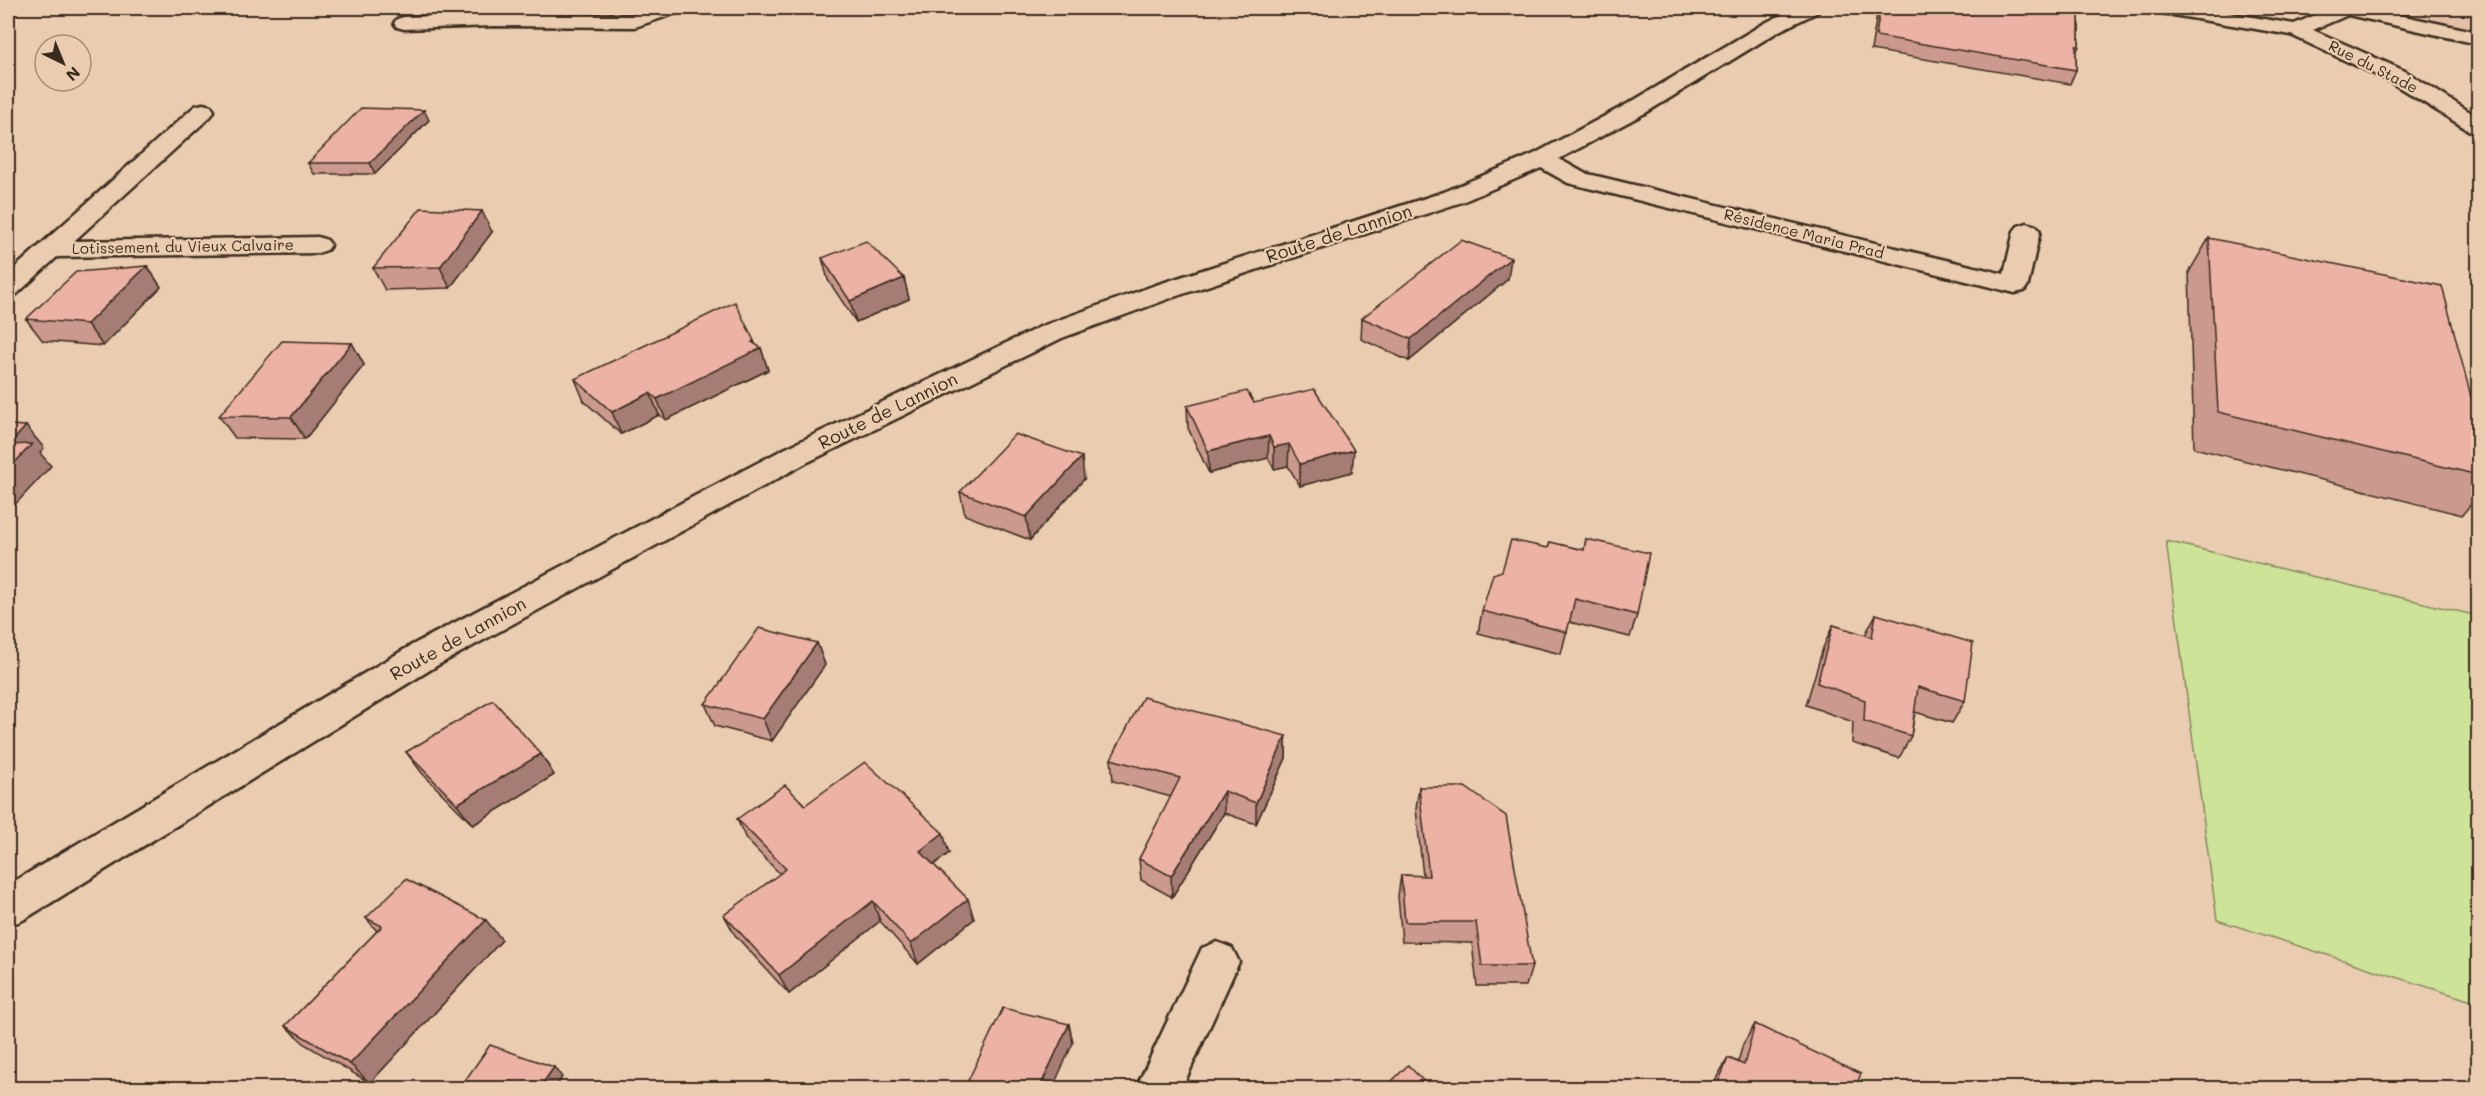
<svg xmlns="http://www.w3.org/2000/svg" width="2486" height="1096" font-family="Mali,sans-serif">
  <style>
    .built { fill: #e4bfa7 }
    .green { fill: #cde398; stroke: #84865b; stroke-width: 1.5 }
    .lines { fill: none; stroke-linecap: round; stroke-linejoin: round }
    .minor-casing { stroke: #3b2a1e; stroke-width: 5 }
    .minor { fill: #eacdb1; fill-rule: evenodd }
    .wall { fill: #cb998e; stroke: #3b2a1e; stroke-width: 1.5 }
    .shaded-wall { fill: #a57d74; stroke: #3b2a1e; stroke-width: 1.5 }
    .building { fill: #ecb2a5; stroke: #3b2a1e; stroke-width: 1.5 }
    .labels { text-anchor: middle; stroke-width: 4.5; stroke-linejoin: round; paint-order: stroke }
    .far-street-label { font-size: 15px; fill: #3b2a1e; stroke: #eacdb1 }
    .street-label { font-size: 18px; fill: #3b2a1e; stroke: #eacdb1 }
  </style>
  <rect width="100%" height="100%" fill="#eacdb1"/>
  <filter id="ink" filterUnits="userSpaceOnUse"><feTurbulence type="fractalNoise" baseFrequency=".0167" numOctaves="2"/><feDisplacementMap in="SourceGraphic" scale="12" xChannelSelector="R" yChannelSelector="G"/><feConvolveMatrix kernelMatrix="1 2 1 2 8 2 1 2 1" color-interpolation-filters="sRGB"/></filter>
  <g filter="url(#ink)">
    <polygon class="built" points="2421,8 2478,8 2478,30 2419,18"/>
    <polygon class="green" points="2166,541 2478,616 2478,1003 2217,920"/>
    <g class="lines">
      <defs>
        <g id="minor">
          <polygon points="655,8 683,8 680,12 635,27 495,26 404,29 397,27 394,23 397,19 404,17 495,14 633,15"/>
          <polygon points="1796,8 1821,8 1818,12 1779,31 1647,112 1559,159 1584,173 2004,274 2014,231 2018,226 2027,223 2036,226 2040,231 2028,285 2024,291 2015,293 1568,183 1541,168 1462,202 1171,298 1062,338 806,463 438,665 23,920 8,926 8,885 412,645 784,449 1042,326 1153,286 1444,192 1534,154 1631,102 1765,23"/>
          <polygon points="2157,8 2199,8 2294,24 2332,8 2367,8 2478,32 2478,44 2348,15 2313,30 2405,71 2478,117 2478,133 2470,131 2389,81 2291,35 2167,14 2160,12"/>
          <polygon points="203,104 211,106 214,111 211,116 74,241 318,237 327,240 331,245 327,250 318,253 57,257 17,294 8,296 8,274 195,106"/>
          <polygon points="1217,942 1232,948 1239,962 1182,1088 1136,1088 1202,948"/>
        </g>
      </defs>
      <use href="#minor" class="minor-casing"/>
      <use href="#minor" class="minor"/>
    </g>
    <g class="wall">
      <polygon points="523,8 616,8 610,13 528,12"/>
      <polygon points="1878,8 2079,8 2079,46 2076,53 2076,70 2070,84 1871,50"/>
      <polygon points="429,120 375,174 314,174 308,163"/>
      <polygon points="492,232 450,288 385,290 373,268"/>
      <polygon points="2209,238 2478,423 2478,496 2462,515 2194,448 2189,272"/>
      <polygon points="822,258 904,278 909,299 856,322 828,280"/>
      <polygon points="147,266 161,287 103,346 43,341 26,319"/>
      <polygon points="1508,279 1409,361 1361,339 1362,318"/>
      <polygon points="754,341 755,344 761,348 768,370 666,420 659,415 621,434 584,401 575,379"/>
      <polygon points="352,343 364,365 305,439 235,438 219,416"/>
      <polygon points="1254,403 1352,472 1300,486 1288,466 1274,469 1268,458 1209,473 1188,428 1187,406"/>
      <polygon points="1084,479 1030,540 965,515 960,492"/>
      <polygon points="1586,539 1637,615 1630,637 1569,622 1561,654 1478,633 1482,611 1502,571 1548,548 1584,550"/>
      <polygon points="1876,614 1965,701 1952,723 1915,712 1911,736 1899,758 1852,743 1853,722 1806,705 1823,648 1833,625 1865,635"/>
      <polygon points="817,643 825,665 772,741 715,726 705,704"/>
      <polygon points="1286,736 1286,758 1256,824 1224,813 1172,897 1141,880 1139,859 1171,797 1113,781 1111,759"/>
      <polygon points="406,752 541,754 554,775 473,825 422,773"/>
      <polygon points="1419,787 1532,966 1526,986 1477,986 1472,943 1402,942 1398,896 1401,875 1423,876 1416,809"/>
      <polygon points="805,805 949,853 934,865 974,919 918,964 880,921 789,994 735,935 724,915 780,874 746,839 737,819"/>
      <polygon points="366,918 502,940 370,1083 306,1045 285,1026 377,931"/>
      <polygon points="1755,1024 1854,1089 1713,1089 1717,1077 1728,1058 1738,1062 1743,1044"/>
    </g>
    <g class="shaded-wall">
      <polygon points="609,8 616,8 610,13"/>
      <polygon points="424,110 429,120 375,174 370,163"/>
      <polygon points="482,211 492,232 450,288 440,267"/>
      <polygon points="1511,258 1508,279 1409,361 1411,339"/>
      <polygon points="147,266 161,287 103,346 87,324"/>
      <polygon points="904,278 909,299 856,322 850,301"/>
      <polygon points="754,341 757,350 761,348 768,370 666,420 657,399"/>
      <polygon points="352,343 364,365 305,439 291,417"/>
      <polygon points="650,393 659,415 621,434 612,412"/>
      <polygon points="26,426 44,448 40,453 51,466 8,512 8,470 9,445"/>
      <polygon points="1269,436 1268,458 1209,473 1208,451"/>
      <polygon points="1289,444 1288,466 1274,469 1274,447"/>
      <polygon points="1354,450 1352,472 1300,486 1300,464"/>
      <polygon points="1082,457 1084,479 1030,540 1026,517"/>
      <polygon points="817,643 825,665 772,741 763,719"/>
      <polygon points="1286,736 1286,758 1256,824 1256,803"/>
      <polygon points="541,754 554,775 473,825 457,804"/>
      <polygon points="1224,791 1224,813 1172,897 1171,876"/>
      <polygon points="943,833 949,853 926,871 920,851"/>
      <polygon points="968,899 974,919 918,964 911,944"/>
      <polygon points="873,901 880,921 789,994 779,975"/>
      <polygon points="486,920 502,940 370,1083 350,1064"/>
      <polygon points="1069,1024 1073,1043 1052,1089 1039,1089"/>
      <polygon points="554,1067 562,1077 555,1089 539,1089"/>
    </g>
    <g class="building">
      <polygon points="1880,8 2079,8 2079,46 2076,46 2076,70 1876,36"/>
      <polygon points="361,108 424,110 370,163 308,163"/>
      <polygon points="421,208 482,211 440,267 373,268"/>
      <polygon points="2209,238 2442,286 2478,423 2478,475 2218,412"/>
      <polygon points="1461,240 1511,258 1411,339 1362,318"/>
      <polygon points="866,241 904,278 850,301 822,258"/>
      <polygon points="147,266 87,324 26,319 76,272"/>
      <polygon points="735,302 754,341 752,342 761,348 657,399 650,393 612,412 575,379"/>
      <polygon points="282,341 352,343 291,417 219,416"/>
      <polygon points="1314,389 1354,450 1300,464 1289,444 1274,447 1269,436 1208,451 1187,406 1247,391 1254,403"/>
      <polygon points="8,425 26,426 9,445 32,444 8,470"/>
      <polygon points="1015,434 1082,457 1026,517 960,492"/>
      <polygon points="1586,539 1649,553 1637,615 1575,599 1567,632 1482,611 1493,574 1502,571 1511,540 1548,548 1550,542 1584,550"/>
      <polygon points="1876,614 1973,643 1965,701 1918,687 1911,736 1864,721 1865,700 1817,683 1833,625 1872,637"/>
      <polygon points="759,628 817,643 763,719 705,704"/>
      <polygon points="1143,697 1286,736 1256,803 1224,791 1171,876 1139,859 1180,778 1111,759"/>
      <polygon points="493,700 541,754 457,804 406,752"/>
      <polygon points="865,762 943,833 920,851 968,899 911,944 873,901 779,975 724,915 786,869 737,819 785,785 805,805"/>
      <polygon points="1419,787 1465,787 1506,816 1532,966 1482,966 1476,922 1405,922 1401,875 1429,876"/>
      <polygon points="406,879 486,920 350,1064 285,1026 382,926 366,918"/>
      <polygon points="1003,1008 1069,1024 1039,1089 964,1089"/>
      <polygon points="1755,1024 1861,1074 1854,1089 1716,1089 1728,1058 1744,1065"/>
      <polygon points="490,1045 554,1067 539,1089 459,1089"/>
      <polygon points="1408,1065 1431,1089 1384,1089"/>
    </g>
  </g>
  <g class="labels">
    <g class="far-street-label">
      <text transform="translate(2373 67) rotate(27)" y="5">Rue du Stade</text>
      <text transform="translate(1804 234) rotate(14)" y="5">Résidence Maria Prad</text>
      <text transform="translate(183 247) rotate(-1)" y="5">Lotissement du Vieux Calvaire</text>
    </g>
    <g class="street-label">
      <text transform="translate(1339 234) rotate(-18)" y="6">Route de Lannion</text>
      <text transform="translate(888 411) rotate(-26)" y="6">Route de Lannion</text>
      <text transform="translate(458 639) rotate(-29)" y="6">Route de Lannion</text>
    </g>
  </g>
  <rect width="2486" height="1096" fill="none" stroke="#eacdb1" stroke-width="30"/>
  <rect x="15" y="15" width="2456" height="1066" fill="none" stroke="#3b2a1e" stroke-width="2" filter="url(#ink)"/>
  <g transform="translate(63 63) rotate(137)"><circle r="28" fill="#eacdb1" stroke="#a48c76" stroke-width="1.5"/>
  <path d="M0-4.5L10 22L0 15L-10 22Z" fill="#3b2a1e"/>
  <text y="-9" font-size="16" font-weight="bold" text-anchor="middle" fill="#3b2a1e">N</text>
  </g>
</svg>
